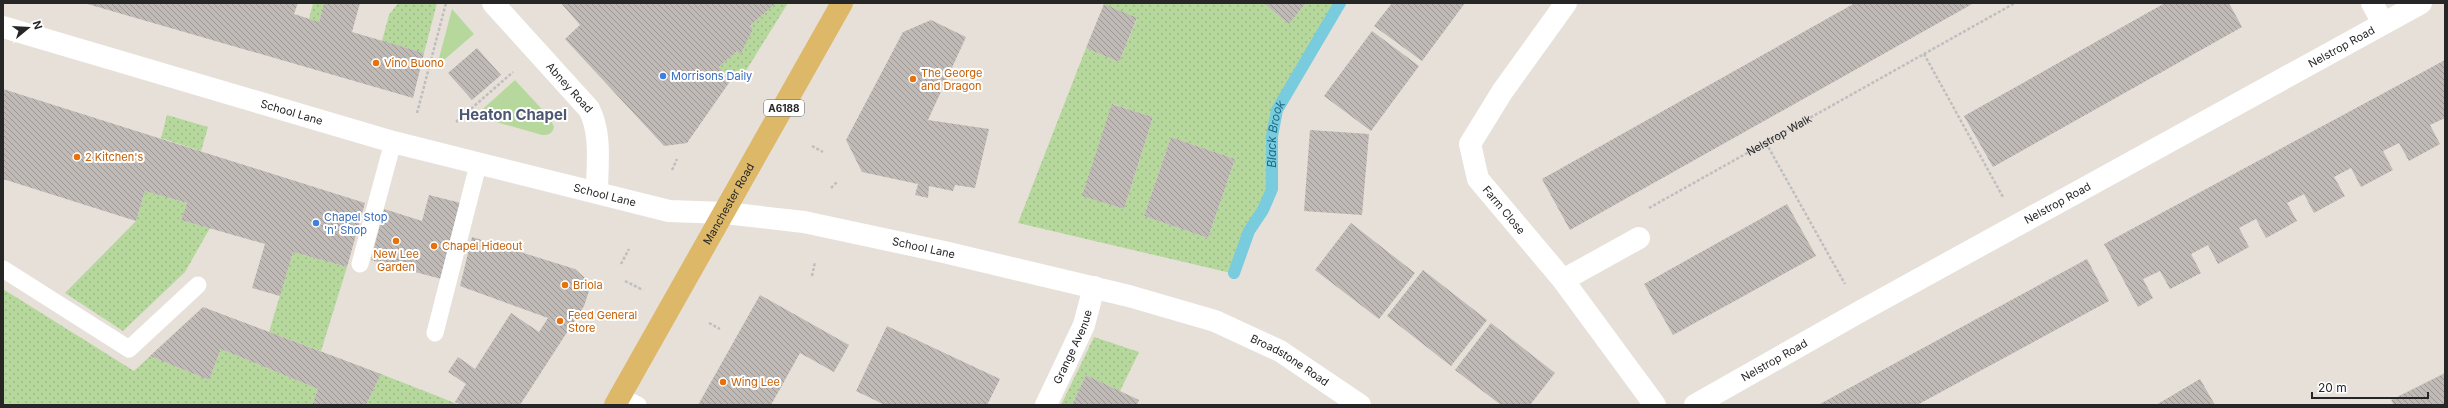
<svg xmlns="http://www.w3.org/2000/svg" width="2448" height="408" font-family="Inter,sans-serif">
  <style>
    .grass { fill: #b6d89c }
    .garden { fill: url(#garden-dots); fill-rule: evenodd }
    .lines { fill: none; stroke-linecap: round; stroke-linejoin: round }
    .stream { stroke: #78ccde; stroke-width: 12 }
    .building { fill: url(#building-back-hatch) }
    .path { stroke: #bebebe; stroke-width: 2.5; stroke-dasharray: 3 2; stroke-linecap: butt }
    .lane { stroke: #fff; stroke-width: 17 }
    .street { stroke: #fff; stroke-width: 22 }
    .secondary { stroke: #fff; stroke-width: 22 }
    .primary { stroke: #ddb868; stroke-width: 22 }
    .food-dot { fill: #e8710a; stroke: #fff; stroke-width: 1.5 }
    .shop-dot { fill: #3f7fe0; stroke: #fff; stroke-width: 1.5 }
    .labels { text-anchor: middle; stroke-width: 4; stroke-linejoin: round; paint-order: stroke }
    .shield { fill: #fff; stroke: #676767; stroke-width: 1 }
    .shield-label { font-size: 10px; font-weight: bold; fill: #262626 }
    .street-label { font-size: 11px; fill: #262626; stroke: #fff }
    .food-label { font-size: 11px; fill: #c56008; stroke: #fff; text-anchor: start }
    .shop-label { font-size: 11px; fill: #366cbe; stroke: #fff; text-anchor: start }
    .water-label { font-size: 12px; font-style: italic; fill: #1d6a84; stroke: #fff }
    .district-label { font-size: 15px; font-weight: bold; fill: #4d5771; stroke: #fff }
  </style>
  <defs>
    <pattern id="garden-dots" width="8" height="8" patternUnits="userSpaceOnUse"><rect width="8" height="8" fill="#b6d89c"/><path d="M2 2h.1M6 6h.1" fill="none" stroke="#9cb986" stroke-width="1.8" stroke-linecap="round"/></pattern>
    <pattern id="building-back-hatch" width="6" height="6" patternUnits="userSpaceOnUse"><rect width="6" height="6" fill="#c0bab6"/><path d="M-1 5l2 2M0 0l6 6M5-1l2 2" fill="none" stroke="#9c9794"/></pattern>
  </defs>
  <rect width="100%" height="100%" fill="#e7e0d9"/>
  <g class="grass">
    <polygon points="452,9 474,34 437,66"/>
    <path d="M515,80L550,118L554,127C552,134 549,135 542,135L475,116Z"/>
  </g>
  <g class="garden">
    <polygon points="313,3 324,3 319,22 309,19"/>
    <polygon points="398,3 437,3 424,53 382,41 389,15"/>
    <polygon points="776,3 788,3 742,77 731,80 719,67 737,51 740,54 753,29 750,26"/>
    <path d="M1102,3H1263L1289,24L1306,3H1338L1284,90L1275,109L1269,136V188L1260,208L1246,230L1231,273L1018,223L1086,48L1119,62L1137,19ZM1113,104L1153,117L1124,209L1083,196ZM1171,137L1235,159L1208,238L1144,216Z"/>
    <polygon points="167,115 208,127 201,151 161,138"/>
    <polygon points="145,191 187,203 181,220 210,228 185,272 123,331 65,293 136,221"/>
    <polygon points="293,252 347,267 321,351 269,332"/>
    <polygon points="3,289 134,371 150,356 209,380 221,349 318,389 312,405 3,405"/>
    <polygon points="1094,337 1139,352 1120,391 1086,375 1072,405 1061,405"/>
    <polygon points="381,374 460,405 366,405"/>
  </g>
  <g class="lines">
    <path class="stream" id="s1" d="M1234,273L1249,231L1263,210L1272,189V136L1277,110L1340,3"/>
  </g>
  <g class="building">
    <polygon points="84,3 298,3 294,14 319,22 324,3 360,3 352,32 424,53 413,98"/>
    <polygon points="561,3 776,3 750,26 753,29 740,55 737,51 719,67 731,80 687,143 664,146 565,39 580,25"/>
    <polygon points="1263,3 1306,3 1289,24"/>
    <polygon points="1392,3 1465,3 1422,61 1374,26"/>
    <polygon points="1855,3 1974,3 1570,230 1542,179"/>
    <polygon points="2165,3 2229,3 2242,27 1993,167 1964,116"/>
    <polygon points="1104,4 1137,18 1119,62 1086,48"/>
    <polygon points="931,20 966,37 928,120 989,129 975,188 955,185 953,191 929,186 928,198 915,195 918,184 862,172 846,140 903,32"/>
    <polygon points="1372,31 1419,66 1371,131 1324,96"/>
    <polygon points="477,48 501,75 472,100 448,73"/>
    <polygon points="2445,60 2445,118 2430,125 2440,144 2409,161 2399,143 2383,151 2393,170 2361,187 2351,168 2334,177 2345,196 2314,213 2304,194 2287,203 2297,221 2266,238 2256,219 2239,228 2249,247 2218,264 2208,245 2191,254 2201,273 2170,289 2160,271 2143,279 2153,298 2138,307 2104,244"/>
    <polygon points="3,89 365,203 347,267 293,252 280,296 252,288 265,244 181,220 187,203 145,191 136,221 3,179"/>
    <polygon points="1112,104 1153,117 1124,209 1082,196"/>
    <polygon points="1310,130 1369,134 1362,215 1304,211"/>
    <polygon points="1171,137 1235,159 1208,238 1144,216"/>
    <polygon points="429,195 465,204 445,280 371,260 384,209 422,221"/>
    <polygon points="1787,204 1816,256 1673,335 1644,284"/>
    <polygon points="1351,223 1415,273 1379,319 1315,270"/>
    <polygon points="472,237 575,269 585,278 589,291 584,306 520,405 462,405 455,402 466,384 448,372 458,357 475,369 511,313 539,332 548,318 460,286"/>
    <polygon points="2087,259 2109,301 2017,351 1917,405 1818,405"/>
    <polygon points="1423,270 1487,320 1451,366 1387,316"/>
    <polygon points="760,295 849,345 834,372 800,353 771,405 698,405"/>
    <polygon points="203,307 381,374 366,405 312,405 318,389 221,349 209,380 150,356"/>
    <polygon points="1491,323 1555,373 1530,405 1501,405 1455,370"/>
    <polygon points="887,326 1000,379 987,405 885,405 856,391"/>
    <polygon points="2445,373 2445,405 2394,405 2391,400"/>
    <polygon points="1086,375 1139,400 1137,405 1072,405"/>
    <polygon points="2200,379 2215,405 2156,405"/>
  </g>
  <g class="lines">
    <g class="path">
      <polyline points="1924,54 2003,197"/>
      <polyline points="417,113 446,3"/>
      <polyline points="456,122 513,72"/>
      <polyline points="1766,143 1845,284"/>
      <polyline points="812,146 823,152"/>
      <polyline points="672,170 677,159"/>
      <polyline points="831,188 837,182"/>
      <path id="s2" d="M1649,208L2015,3"/>
      <polyline points="621,264 629,249"/>
      <polyline points="812,276 815,262"/>
      <polyline points="625,281 643,290"/>
      <polyline points="709,323 720,329"/>
    </g>
    <g class="lane">
      <polyline points="360,264 393,142"/>
      <polyline points="3,269 129,349 198,285"/>
      <polyline points="435,333 478,165"/>
      <polyline points="620,396 638,405"/>
    </g>
    <g class="street">
      <path id="s3" d="M493,3L589,109C602,134 597,165 597,192"/>
      <path id="s4" d="M1566,3L1502,92L1470,144L1478,179L1563,280L1655,405"/>
      <polyline points="2372,3 2383,23"/>
      <polyline points="1563,280 1639,238"/>
      <path id="s5" d="M1046,405L1084,325L1094,287"/>
      <path id="s6" d="M1695,405L1861,311L2421,3"/>
    </g>
    <path class="secondary" id="s7" d="M3,27L393,142L669,211L725,213L804,222L944,252L1129,296L1215,321L1280,351L1360,405"/>
    <path class="primary" id="s8" d="M615,405L842,3"/>
  </g>
  <g class="food-dot">
    <circle cx="376" cy="63" r="4"/>
    <circle cx="913" cy="79" r="4"/>
    <circle cx="77" cy="157" r="4"/>
    <circle cx="396" cy="241" r="4"/>
    <circle cx="434" cy="246" r="4"/>
    <circle cx="565" cy="285" r="4"/>
    <circle cx="560" cy="321" r="4"/>
    <circle cx="723" cy="382" r="4"/>
  </g>
  <g class="shop-dot">
    <circle cx="663" cy="76" r="4"/>
    <circle cx="316" cy="223" r="4"/>
  </g>
  <g class="labels">
    <rect class="shield" x="764" y="100" width="40" height="16" rx="3"/>
    <g class="shield-label">
      <text x="784" y="112">A6188</text>
    </g>
    <g class="street-label">
      <text dy="4" stroke="none"><textPath href="#s6" startOffset="739">Nelstrop Road</textPath></text>
      <text dy="4" stroke="none"><textPath href="#s3" startOffset="114">Abney Road</textPath></text>
      <text dy="4" stroke="none"><textPath href="#s7" startOffset="301">School Lane</textPath></text>
      <text dy="4" stroke="none"><textPath href="#s2" startOffset="149">Nelstrop Walk</textPath></text>
      <text dy="4" stroke="none"><textPath href="#s7" startOffset="625">School Lane</textPath></text>
      <text dy="4" stroke="none"><textPath href="#s6" startOffset="415">Nelstrop Road</textPath></text>
      <text dy="4" stroke="none"><textPath href="#s8" startOffset="231">Manchester Road</textPath></text>
      <text dy="4" stroke="none"><textPath href="#s4" startOffset="247">Farm Close</textPath></text>
      <text dy="4" stroke="none"><textPath href="#s7" startOffset="949">School Lane</textPath></text>
      <text dy="4" stroke="none"><textPath href="#s5" startOffset="64">Grange Avenue</textPath></text>
      <text dy="4" stroke="none"><textPath href="#s6" startOffset="91">Nelstrop Road</textPath></text>
      <text dy="4" stroke="none"><textPath href="#s7" startOffset="1334">Broadstone Road</textPath></text>
    </g>
    <g class="food-label">
      <text x="384" y="67">Vino Buono</text>
      <text x="921" y="77">The George<tspan x="921" dy="13">and Dragon</tspan></text>
      <text x="85" y="161">2 Kitchen's</text>
      <text x="442" y="250">Chapel Hideout</text>
      <text x="396" y="258" text-anchor="middle">New Lee<tspan x="396" dy="13">Garden</tspan></text>
      <text x="573" y="289">Briola</text>
      <text x="568" y="319">Feed General<tspan x="568" dy="13">Store</tspan></text>
      <text x="731" y="386">Wing Lee</text>
    </g>
    <g class="shop-label">
      <text x="671" y="80">Morrisons Daily</text>
      <text x="324" y="221">Chapel Stop<tspan x="324" dy="13">'n' Shop</tspan></text>
    </g>
    <g class="water-label">
      <text dy="4" stroke="none"><textPath href="#s1" startOffset="148">Black Brook</textPath></text>
    </g>
    <g class="district-label">
      <text x="513" y="120">Heaton Chapel</text>
    </g>
  </g>
  <rect width="2448" height="408" fill="none" stroke="#262626" stroke-width="8"/>
  <g transform="translate(28 28) rotate(72)" stroke="#ffffff" stroke-width="3" paint-order="stroke">
  <path d="M0-3L7 15L0 10L-7 15Z" fill="#262626"/>
  <text y="-6" font-size="11" font-weight="bold" text-anchor="middle" fill="#262626">N</text>
  </g>
  <path d="M2312 392v6h116v-6" fill="none" stroke="#262626" stroke-width="2"/>
  <text x="2318" y="392" font-size="12" fill="#262626" stroke="#ffffff" stroke-width="3" paint-order="stroke">20 m</text>
</svg>
